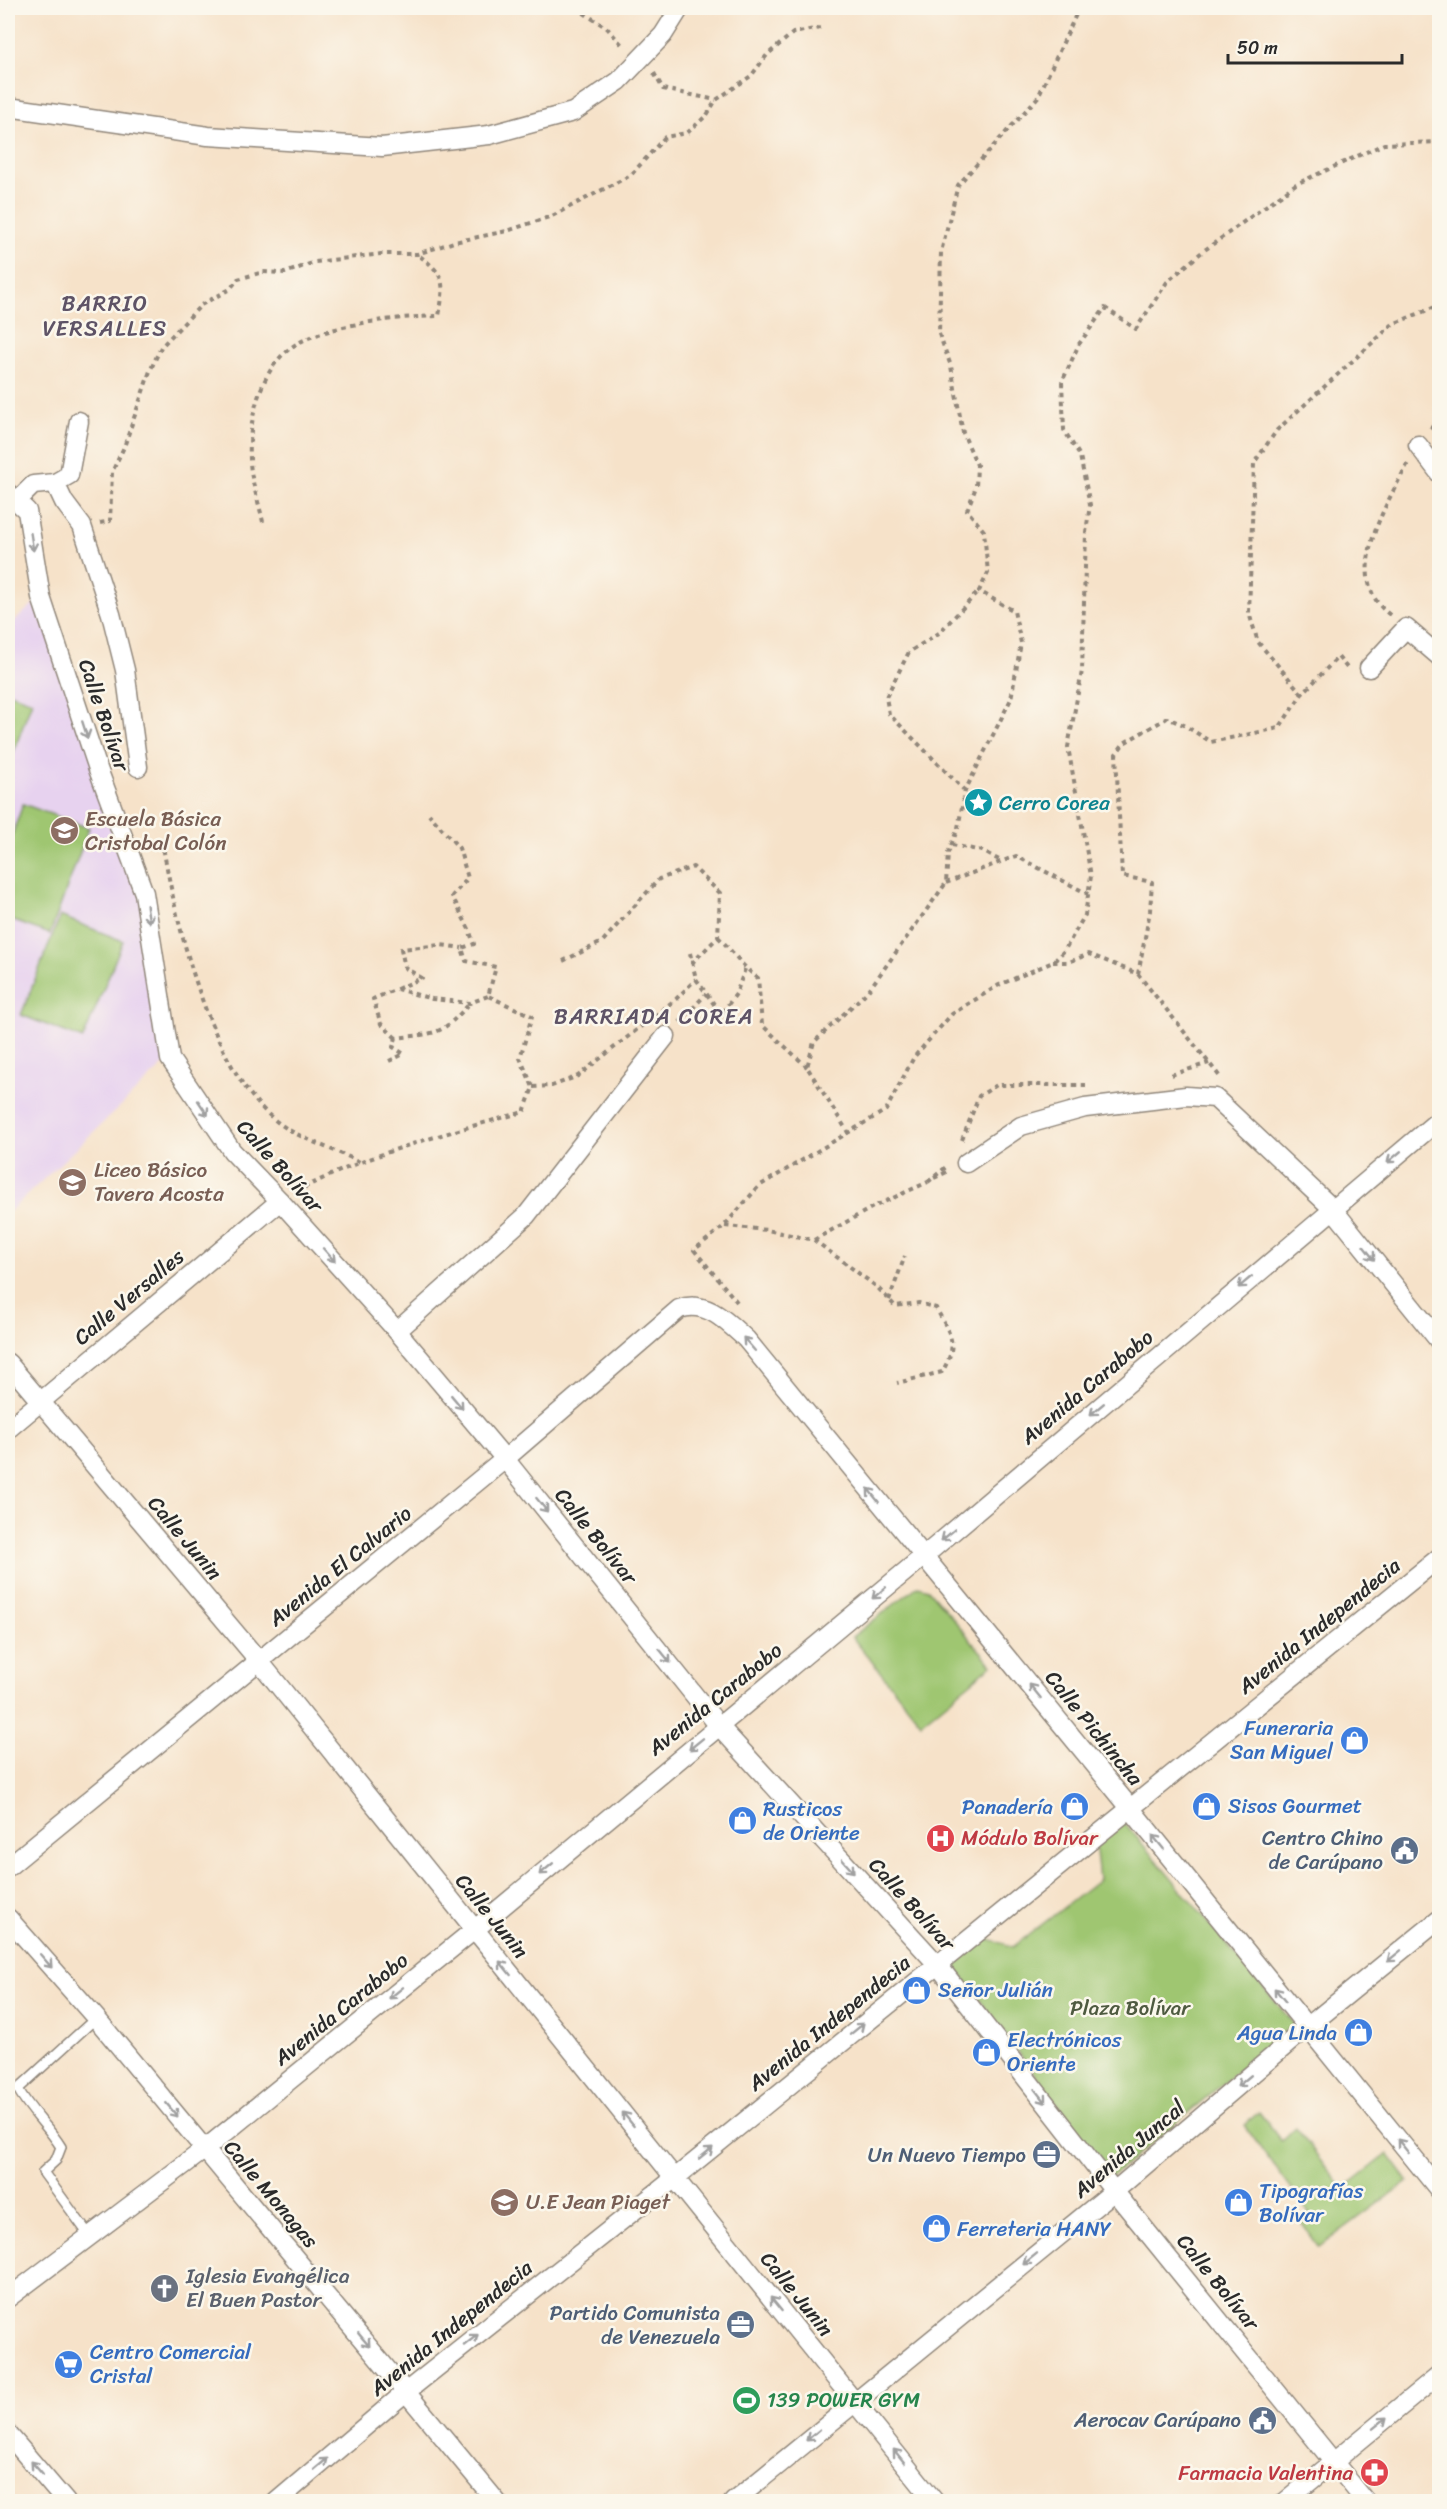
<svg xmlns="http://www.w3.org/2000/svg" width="1447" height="2509" font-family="Sriracha,sans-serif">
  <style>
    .built { fill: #e7d2ef }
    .green { fill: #9fc671; stroke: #65784e; stroke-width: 1.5 }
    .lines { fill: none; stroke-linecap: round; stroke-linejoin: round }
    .service-casing { stroke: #90867a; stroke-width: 12 }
    .minor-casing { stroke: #90867a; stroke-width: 21 }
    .path { stroke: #90867a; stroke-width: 4; stroke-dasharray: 4.5 4.5; stroke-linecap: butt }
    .service { stroke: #fff; stroke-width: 9 }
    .minor { stroke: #fff; stroke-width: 18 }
    .oneway { stroke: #a0a0a0 }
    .labels { text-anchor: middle; stroke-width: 5; stroke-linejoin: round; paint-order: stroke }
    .street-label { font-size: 21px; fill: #2b2b2b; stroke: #fbf7ec }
    .culture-label { font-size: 21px; fill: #0d838f; stroke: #fbf7ec; text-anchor: start }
    .education-label { font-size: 21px; fill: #785e54; stroke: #fbf7ec; text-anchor: start }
    .shop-label { font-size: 21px; fill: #366cbe; stroke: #fbf7ec; text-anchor: start }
    .health-label { font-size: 21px; fill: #be3a42; stroke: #fbf7ec; text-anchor: start }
    .service-label { font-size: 21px; fill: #4e5e75; stroke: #fbf7ec; text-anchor: end }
    .park-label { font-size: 21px; fill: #4e5a40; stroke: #fbf7ec }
    .worship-label { font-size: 21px; fill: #5b616d; stroke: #fbf7ec; text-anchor: start }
    .leisure-label { font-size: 21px; fill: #27864d; stroke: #fbf7ec; text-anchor: start }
    .neighbourhood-label { font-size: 22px; letter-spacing: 1.5px; fill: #5e5366; stroke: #fbf7ec }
  </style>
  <rect width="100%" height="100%" fill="#fbf7ec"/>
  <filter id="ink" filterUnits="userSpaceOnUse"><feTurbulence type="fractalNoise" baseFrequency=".0167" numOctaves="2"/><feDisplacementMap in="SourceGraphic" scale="12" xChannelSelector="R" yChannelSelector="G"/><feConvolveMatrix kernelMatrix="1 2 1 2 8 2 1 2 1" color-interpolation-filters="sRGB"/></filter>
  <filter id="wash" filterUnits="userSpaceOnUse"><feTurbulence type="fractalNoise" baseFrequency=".008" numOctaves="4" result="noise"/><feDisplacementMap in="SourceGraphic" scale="24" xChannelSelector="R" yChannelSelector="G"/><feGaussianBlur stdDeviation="1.35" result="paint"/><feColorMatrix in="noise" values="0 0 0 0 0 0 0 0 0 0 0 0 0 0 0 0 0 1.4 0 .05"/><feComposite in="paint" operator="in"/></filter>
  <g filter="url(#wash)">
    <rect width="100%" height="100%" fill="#f6e2c9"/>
    <polygon class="built" points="41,597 144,893 170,1059 8,1213 8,627"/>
    <g class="green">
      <polygon points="8,692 32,701 8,768"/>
      <polygon points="23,804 89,828 50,934 8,919 8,847"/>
      <polygon points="60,916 123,941 83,1039 21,1015"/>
      <polygon points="918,1586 928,1589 992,1665 921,1723 852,1637"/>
      <polygon points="1123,1821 1294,2024 1111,2177 950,1960 981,1936 1013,1947 1099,1880 1095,1843"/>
      <polygon points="1259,2112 1281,2141 1296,2128 1343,2189 1388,2154 1408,2181 1319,2247 1299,2220 1309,2213 1244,2125"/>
    </g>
  </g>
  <g filter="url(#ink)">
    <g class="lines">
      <defs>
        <path id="service" d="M89,2235L43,2172L56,2160L61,2147C48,2126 30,2111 18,2089L96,2018"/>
        <g id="minor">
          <polyline points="8,107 208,136 382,147 489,135 573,112 619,81 663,35 680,8"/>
          <polyline points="1418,445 1440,474"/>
          <polyline points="55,483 64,502 82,526 111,614 125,670 138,767"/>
          <polyline points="8,493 27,511 41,597 98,769 144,893 170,1059 232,1151 280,1201 397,1331 505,1459 719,1726 937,1964 1114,2191 1366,2502"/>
          <polyline points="17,501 33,485 55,483 69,475 79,421"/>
          <polyline points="1369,668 1406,628 1440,657"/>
          <polyline points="966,1163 1021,1126 1085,1108 1186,1096 1215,1098 1332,1208 1440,1342"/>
          <polyline points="397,1331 526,1216 666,1036"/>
          <polyline points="8,1363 259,1661 935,2502"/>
          <polyline points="8,1429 280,1201"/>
          <path d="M8,1867L505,1459L679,1309C706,1299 727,1322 746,1339L1122,1798L1440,2191"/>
          <polyline points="8,1918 96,2018 497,2502"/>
          <polyline points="8,2298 205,2149 474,1930 924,1556 1440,1119"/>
          <polyline points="8,2434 66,2502"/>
          <polyline points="276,2502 407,2391 675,2178 1440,1557"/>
          <polyline points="733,2502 1124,2183 1306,2028 1440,1919"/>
          <polyline points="1285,2502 1440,2374"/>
        </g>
      </defs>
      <use href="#service" class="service-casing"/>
      <use href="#minor" class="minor-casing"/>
      <g class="path">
        <polyline points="576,8 607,28 624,47"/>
        <polyline points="654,73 663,89 716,100"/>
        <polyline points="1430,429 1440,419"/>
        <path d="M263,522C259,502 250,479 250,459C248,419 261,362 300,342C337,323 398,317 439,316C445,282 446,275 417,254"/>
        <polyline points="100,523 110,521 112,472 124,447 150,371 161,347 201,305 230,289 238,279 263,272 285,273 315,262 381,254 417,254 454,242 507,231 552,216 631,175 665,137 687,133 707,115 716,100 751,76 767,55 793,33 820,28"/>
        <path d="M1390,615C1340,577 1386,506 1408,463"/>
        <polyline points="1302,694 1258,642 1249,613 1254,463 1277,430 1393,324 1440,305"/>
        <polyline points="965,791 889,714 886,697 909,652 939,633 979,591"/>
        <path d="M162,841C176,923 212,1082 286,1128C307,1141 337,1151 360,1162"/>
        <polyline points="952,845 982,851 1001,861"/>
        <polyline points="946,883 1016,856 1088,894"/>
        <path d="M718,937C732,950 742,967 758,978L762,1025L807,1067"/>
        <polyline points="690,953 696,979 721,1014 736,994 745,969"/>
        <polyline points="563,961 602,942 659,879 693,867 720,893 718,937 692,963"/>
        <polyline points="1053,962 1069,962 1089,954 1138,974 1221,1078"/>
        <polyline points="1138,974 1150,911 1152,882 1122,876 1116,754 1124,743 1167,718 1184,725 1211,742 1279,728 1302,694 1338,657 1348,669"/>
        <polyline points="397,989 422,978 405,968 401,949 441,945 462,948"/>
        <polyline points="680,1022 706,994"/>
        <polyline points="396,1038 381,1024 373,999 397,989 432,999 470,1003 488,996"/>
        <path d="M389,1061L404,1054L393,1047L396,1038C439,1033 441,1035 470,1003"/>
        <polyline points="1171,1075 1209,1063"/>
        <polyline points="533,1087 552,1086 578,1076 676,999 696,979"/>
        <polyline points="849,1134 807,1067 814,1042 868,991 946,883 948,853 958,828 965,791 1011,699 1021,643 1014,611 979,591 988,573 984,531 967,510 976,487 977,465 963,433 951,366 939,334 941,252 958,185 1038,97 1079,8"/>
        <polyline points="962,1140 979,1096 997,1085 1086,1085"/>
        <polyline points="934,1178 949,1171"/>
        <polyline points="928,1182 946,1167"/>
        <path d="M296,1192C367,1154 446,1133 524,1112L533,1087L520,1058L532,1016L488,996L496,967L466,961L462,948L474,944L469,929L452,896L468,878L459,848L429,814"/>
        <path d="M725,1226L767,1230L814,1240L877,1287L895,1306L919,1303L936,1308C951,1336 959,1343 942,1372L897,1383"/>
        <polyline points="814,1240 873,1207 928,1182"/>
        <polyline points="889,1300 905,1256"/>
        <polyline points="737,1302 694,1250 724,1226 759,1186 886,1110 914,1057 952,1014 999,985 1053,962 1064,951 1085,915 1091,876 1068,747 1082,671 1086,532 1090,505 1080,456 1064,430 1062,382 1079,344 1105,308 1136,329 1167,282 1202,252 1296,184 1384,144 1440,142"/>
      </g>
      <use href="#service" class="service"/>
      <use href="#minor" class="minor"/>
    </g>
    <defs><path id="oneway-shaft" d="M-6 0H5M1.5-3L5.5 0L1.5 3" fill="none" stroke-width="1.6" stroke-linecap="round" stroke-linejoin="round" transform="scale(1.5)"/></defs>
    <g class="oneway">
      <use href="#oneway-shaft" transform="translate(32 542) rotate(81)"/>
      <use href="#oneway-shaft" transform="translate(85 730) rotate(72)"/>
      <use href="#oneway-shaft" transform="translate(148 914) rotate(81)"/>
      <use href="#oneway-shaft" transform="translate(203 1108) rotate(56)"/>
      <use href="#oneway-shaft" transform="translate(1394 1157) rotate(140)"/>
      <use href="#oneway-shaft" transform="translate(1369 1253) rotate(52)"/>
      <use href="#oneway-shaft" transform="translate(329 1255) rotate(48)"/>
      <use href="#oneway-shaft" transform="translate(1245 1282) rotate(140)"/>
      <use href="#oneway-shaft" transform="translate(749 1344) rotate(-131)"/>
      <use href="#oneway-shaft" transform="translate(457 1402) rotate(50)"/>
      <use href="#oneway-shaft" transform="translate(1097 1409) rotate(140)"/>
      <use href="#oneway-shaft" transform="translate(873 1495) rotate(-129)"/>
      <use href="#oneway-shaft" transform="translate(542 1505) rotate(51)"/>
      <use href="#oneway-shaft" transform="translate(948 1535) rotate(140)"/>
      <use href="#oneway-shaft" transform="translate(879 1593) rotate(140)"/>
      <use href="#oneway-shaft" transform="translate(665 1656) rotate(51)"/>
      <use href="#oneway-shaft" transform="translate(1035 1691) rotate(-129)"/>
      <use href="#oneway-shaft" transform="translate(696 1744) rotate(141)"/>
      <use href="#oneway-shaft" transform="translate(1158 1842) rotate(-129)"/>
      <use href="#oneway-shaft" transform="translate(848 1866) rotate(48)"/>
      <use href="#oneway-shaft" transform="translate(546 1869) rotate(140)"/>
      <use href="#oneway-shaft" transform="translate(1394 1956) rotate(141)"/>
      <use href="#oneway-shaft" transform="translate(46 1961) rotate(49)"/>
      <use href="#oneway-shaft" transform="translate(505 1968) rotate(-129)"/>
      <use href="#oneway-shaft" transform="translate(396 1993) rotate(141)"/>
      <use href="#oneway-shaft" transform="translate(1280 1995) rotate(-129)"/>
      <use href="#oneway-shaft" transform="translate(857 2029) rotate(-39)"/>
      <use href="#oneway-shaft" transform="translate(1244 2081) rotate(140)"/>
      <use href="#oneway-shaft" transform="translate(1040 2096) rotate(52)"/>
      <use href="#oneway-shaft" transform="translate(172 2110) rotate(50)"/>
      <use href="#oneway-shaft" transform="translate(628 2119) rotate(-129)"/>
      <use href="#oneway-shaft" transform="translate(1403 2146) rotate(-129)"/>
      <use href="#oneway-shaft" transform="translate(706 2153) rotate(-39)"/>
      <use href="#oneway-shaft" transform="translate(1030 2259) rotate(141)"/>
      <use href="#oneway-shaft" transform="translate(776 2304) rotate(-129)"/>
      <use href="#oneway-shaft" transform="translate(364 2340) rotate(50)"/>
      <use href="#oneway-shaft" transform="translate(471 2340) rotate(-38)"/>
      <use href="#oneway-shaft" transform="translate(1380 2423) rotate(-39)"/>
      <use href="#oneway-shaft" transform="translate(813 2435) rotate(141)"/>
      <use href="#oneway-shaft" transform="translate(899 2456) rotate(-129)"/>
      <use href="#oneway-shaft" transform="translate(321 2464) rotate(-40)"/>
      <use href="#oneway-shaft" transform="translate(37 2468) rotate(-131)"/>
    </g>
  </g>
  <defs>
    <symbol id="sight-disc" viewBox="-11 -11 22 22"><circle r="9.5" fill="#0f9aa8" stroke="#fbf7ec"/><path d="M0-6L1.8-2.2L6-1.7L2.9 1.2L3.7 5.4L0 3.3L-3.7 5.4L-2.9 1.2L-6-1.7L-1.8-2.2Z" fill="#fff"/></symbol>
    <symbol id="school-disc" viewBox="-11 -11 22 22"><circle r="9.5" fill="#8d6e63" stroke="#fbf7ec"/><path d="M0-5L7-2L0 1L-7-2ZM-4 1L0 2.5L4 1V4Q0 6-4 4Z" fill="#fff"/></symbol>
    <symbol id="shop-disc" viewBox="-11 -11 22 22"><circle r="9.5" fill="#3f7fe0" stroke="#fbf7ec"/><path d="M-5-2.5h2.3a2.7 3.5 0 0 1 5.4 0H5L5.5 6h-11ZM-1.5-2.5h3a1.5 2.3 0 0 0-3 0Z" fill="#fff"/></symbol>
    <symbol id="hospital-disc" viewBox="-11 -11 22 22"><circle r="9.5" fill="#e0444e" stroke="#fbf7ec"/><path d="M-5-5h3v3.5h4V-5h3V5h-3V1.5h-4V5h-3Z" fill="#fff"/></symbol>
    <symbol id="civic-disc" viewBox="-11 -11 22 22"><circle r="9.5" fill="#5c6f8a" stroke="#fbf7ec"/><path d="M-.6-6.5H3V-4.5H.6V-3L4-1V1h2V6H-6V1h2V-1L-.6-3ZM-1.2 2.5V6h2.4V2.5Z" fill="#fff"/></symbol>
    <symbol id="office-disc" viewBox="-11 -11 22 22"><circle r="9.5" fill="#5c6f8a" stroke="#fbf7ec"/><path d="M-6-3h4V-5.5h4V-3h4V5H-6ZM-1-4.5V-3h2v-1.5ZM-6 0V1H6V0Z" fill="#fff"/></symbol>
    <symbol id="church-disc" viewBox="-11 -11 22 22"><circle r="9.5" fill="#6b7280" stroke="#fbf7ec"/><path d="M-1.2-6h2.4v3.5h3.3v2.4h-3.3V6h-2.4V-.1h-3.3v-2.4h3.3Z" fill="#fff"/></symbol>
    <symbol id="supermarket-disc" viewBox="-11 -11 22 22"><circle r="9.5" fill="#3f7fe0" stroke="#fbf7ec"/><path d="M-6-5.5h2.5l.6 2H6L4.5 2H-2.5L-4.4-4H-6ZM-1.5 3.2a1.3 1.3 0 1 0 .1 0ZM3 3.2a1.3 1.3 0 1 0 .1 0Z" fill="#fff"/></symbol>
    <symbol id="stadium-disc" viewBox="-11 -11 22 22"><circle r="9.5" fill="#2e9e5b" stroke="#fbf7ec"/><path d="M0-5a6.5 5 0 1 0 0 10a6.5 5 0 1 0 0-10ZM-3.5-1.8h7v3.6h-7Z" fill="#fff"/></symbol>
    <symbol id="pharmacy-disc" viewBox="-11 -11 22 22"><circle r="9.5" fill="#e0444e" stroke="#fbf7ec"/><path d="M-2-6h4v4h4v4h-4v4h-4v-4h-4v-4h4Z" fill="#fff"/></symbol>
  </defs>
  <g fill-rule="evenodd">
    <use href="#sight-disc" x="962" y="786" width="33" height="33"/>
    <use href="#school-disc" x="48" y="814" width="33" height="33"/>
    <use href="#school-disc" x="56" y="1166" width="33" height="33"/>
    <use href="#shop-disc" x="1338" y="1724" width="33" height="33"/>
    <use href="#shop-disc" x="1190" y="1790" width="33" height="33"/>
    <use href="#shop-disc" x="1058" y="1790" width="33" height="33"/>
    <use href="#shop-disc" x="726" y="1804" width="33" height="33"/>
    <use href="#hospital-disc" x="924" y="1822" width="33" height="33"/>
    <use href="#civic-disc" x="1388" y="1834" width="33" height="33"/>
    <use href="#shop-disc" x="900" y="1974" width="33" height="33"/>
    <use href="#shop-disc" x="1342" y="2016" width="33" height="33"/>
    <use href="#shop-disc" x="970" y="2036" width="33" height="33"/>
    <use href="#office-disc" x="1030" y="2138" width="33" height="33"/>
    <use href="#school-disc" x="488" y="2186" width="33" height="33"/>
    <use href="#shop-disc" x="1222" y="2186" width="33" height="33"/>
    <use href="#shop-disc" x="920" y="2212" width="33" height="33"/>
    <use href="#church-disc" x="148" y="2272" width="33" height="33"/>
    <use href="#office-disc" x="724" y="2308" width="33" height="33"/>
    <use href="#supermarket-disc" x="52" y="2348" width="33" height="33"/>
    <use href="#stadium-disc" x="730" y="2384" width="33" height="33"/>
    <use href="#civic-disc" x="1246" y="2404" width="33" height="33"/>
    <use href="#pharmacy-disc" x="1358" y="2456" width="33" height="33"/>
  </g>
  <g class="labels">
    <g class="street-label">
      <text transform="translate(104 715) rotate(71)" y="7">Calle Bolívar</text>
      <text transform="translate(280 1166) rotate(48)" y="7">Calle Bolívar</text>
      <text transform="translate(129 1297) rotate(-40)" y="7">Calle Versalles</text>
      <text transform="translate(1087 1387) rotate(-40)" y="7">Avenida Carabobo</text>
      <text transform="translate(596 1536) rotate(51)" y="7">Calle Bolívar</text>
      <text transform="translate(185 1538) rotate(50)" y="7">Calle Junin</text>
      <text transform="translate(340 1566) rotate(-39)" y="7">Avenida El Calvario</text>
      <text transform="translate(1319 1626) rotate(-39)" y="7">Avenida Independecia</text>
      <text transform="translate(715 1699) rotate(-39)" y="7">Avenida Carabobo</text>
      <text transform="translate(1094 1728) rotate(51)" y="7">Calle Pichincha</text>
      <text transform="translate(912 1904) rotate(48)" y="7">Calle Bolívar</text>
      <text transform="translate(492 1916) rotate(51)" y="7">Calle Junin</text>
      <text transform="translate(341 2009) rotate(-39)" y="7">Avenida Carabobo</text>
      <text transform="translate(829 2023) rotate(-39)" y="7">Avenida Independecia</text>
      <text transform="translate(1129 2149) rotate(-40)" y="7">Avenida Juncal</text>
      <text transform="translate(271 2194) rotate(50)" y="7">Calle Monagas</text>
      <text transform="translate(1218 2282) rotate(51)" y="7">Calle Bolívar</text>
      <text transform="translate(797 2294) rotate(51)" y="7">Calle Junin</text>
      <text transform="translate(451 2328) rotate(-39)" y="7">Avenida Independecia</text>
    </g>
    <g class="culture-label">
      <text x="999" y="810">Cerro Corea</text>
    </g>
    <g class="education-label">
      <text x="85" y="826">Escuela Básica<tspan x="85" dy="24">Cristobal Colón</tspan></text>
      <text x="94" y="1177">Liceo Básico<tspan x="94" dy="24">Tavera Acosta</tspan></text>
      <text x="526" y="2209">U.E Jean Piaget</text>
    </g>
    <g class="shop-label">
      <text x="1333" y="1735" text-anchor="end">Funeraria<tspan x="1333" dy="24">San Miguel</tspan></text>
      <text x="1228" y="1813">Sisos Gourmet</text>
      <text x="1053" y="1814" text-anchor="end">Panadería</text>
      <text x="763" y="1816">Rusticos<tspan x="763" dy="24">de Oriente</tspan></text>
      <text x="938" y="1997">Señor Julián</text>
      <text x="1337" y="2040" text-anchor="end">Agua Linda</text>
      <text x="1007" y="2047">Electrónicos<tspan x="1007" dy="24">Oriente</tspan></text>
      <text x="1259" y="2198">Tipografías<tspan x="1259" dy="24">Bolívar</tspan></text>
      <text x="957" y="2236">Ferreteria HANY</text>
      <text x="90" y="2359">Centro Comercial<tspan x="90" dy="24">Cristal</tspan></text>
    </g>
    <g class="health-label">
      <text x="961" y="1845">Módulo Bolívar</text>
      <text x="1353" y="2480" text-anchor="end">Farmacia Valentina</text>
    </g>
    <g class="service-label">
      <text x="1383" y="1845">Centro Chino<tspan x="1383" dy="24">de Carúpano</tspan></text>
      <text x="1026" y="2162">Un Nuevo Tiempo</text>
      <text x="720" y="2320">Partido Comunista<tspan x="720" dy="24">de Venezuela</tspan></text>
      <text x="1241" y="2427">Aerocav Carúpano</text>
    </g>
    <g class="park-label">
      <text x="1130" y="2015">Plaza Bolívar</text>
    </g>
    <g class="worship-label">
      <text x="186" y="2283">Iglesia Evangélica<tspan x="186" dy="24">El Buen Pastor</tspan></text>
    </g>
    <g class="leisure-label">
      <text x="767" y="2407">139 POWER GYM</text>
    </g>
    <g class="neighbourhood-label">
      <text x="105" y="311">BARRIO<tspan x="105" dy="25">VERSALLES</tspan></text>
      <text x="654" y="1024">BARRIADA COREA</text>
    </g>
  </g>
  <rect width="1447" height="2509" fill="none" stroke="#fbf7ec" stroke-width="30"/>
  <path d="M1228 54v9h174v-9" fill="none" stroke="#2b2b2b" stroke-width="3"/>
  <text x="1237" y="54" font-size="18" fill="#2b2b2b" stroke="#fbf7ec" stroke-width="4.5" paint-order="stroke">50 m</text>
</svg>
